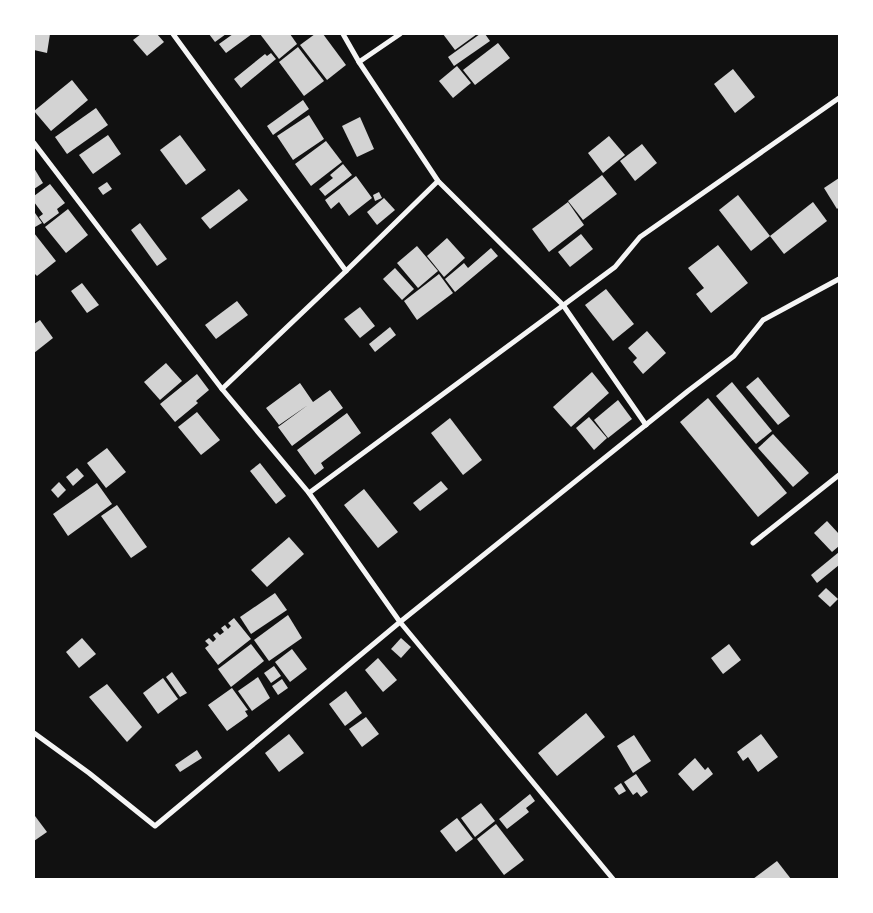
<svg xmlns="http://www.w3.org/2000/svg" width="873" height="913" font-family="'Zilla Slab',serif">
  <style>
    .building { fill: #d3d3d3 }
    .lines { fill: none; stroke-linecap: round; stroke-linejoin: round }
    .minor { stroke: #f5f5f5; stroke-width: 5 }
  </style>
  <rect width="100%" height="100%" fill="#111"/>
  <g class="building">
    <polygon points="34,34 50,34 47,53 34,50"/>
    <polygon points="141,34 157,34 164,42 147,56 133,40"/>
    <polygon points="209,34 226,34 215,42"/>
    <polygon points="233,34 252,34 226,53 219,44"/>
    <polygon points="260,34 290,34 297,44 279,59"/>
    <polygon points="315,34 323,34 346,65 327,80 300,45"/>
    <polygon points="443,34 477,34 455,50"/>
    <polygon points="480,34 485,34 490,41 454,66 448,57"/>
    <polygon points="498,43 510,58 475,85 463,70"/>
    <polygon points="298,47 324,81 304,96 279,62"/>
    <polygon points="271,53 276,59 241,88 234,79 265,54 267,56"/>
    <polygon points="457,66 471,83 453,98 439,81"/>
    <polygon points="733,69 755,97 735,113 714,84"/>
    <polygon points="72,80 88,100 51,131 34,111"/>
    <polygon points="303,100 309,109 273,135 267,126"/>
    <polygon points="96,108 108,125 67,154 55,137"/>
    <polygon points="309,115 324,139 293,160 277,136"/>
    <polygon points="360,117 374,149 357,157 342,126"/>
    <polygon points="108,135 121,154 93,174 79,155"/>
    <polygon points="180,135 206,170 186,185 160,150"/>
    <polygon points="609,136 625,155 603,173 588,153"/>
    <polygon points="326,141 342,162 311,186 295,164"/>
    <polygon points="642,144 657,163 635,181 620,161"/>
    <polygon points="343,164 352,175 325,196 319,189 333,178 330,175"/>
    <polygon points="34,168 43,183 34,189"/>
    <polygon points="602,175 617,194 583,220 568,201"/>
    <polygon points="356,176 372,198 349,216 339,202 331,209 325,200"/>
    <polygon points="839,178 839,207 837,209 824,188"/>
    <polygon points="107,182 112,189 103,195 98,188"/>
    <polygon points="50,184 65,203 57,209 59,213 44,224 39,217 43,214 34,202 34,196"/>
    <polygon points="239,189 248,200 210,229 201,218"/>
    <polygon points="379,192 382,198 375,201 373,195"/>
    <polygon points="738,195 770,236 751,251 719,210"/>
    <polygon points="384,198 395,210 377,225 367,212"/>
    <polygon points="568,202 584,225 549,252 532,229"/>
    <polygon points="813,202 827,221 784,254 770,236"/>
    <polygon points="68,209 88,235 66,253 45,227"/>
    <polygon points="35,213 42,223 35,227 34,225 34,214"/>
    <polygon points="140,223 167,259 157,266 131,230"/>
    <polygon points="34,233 56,261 37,276 34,273"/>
    <polygon points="581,234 593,249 570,267 558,252"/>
    <polygon points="447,238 465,258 444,277 427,256"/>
    <polygon points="718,245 748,283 711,313 696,294 704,288 688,268"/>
    <polygon points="417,246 438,271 418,288 397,263"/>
    <polygon points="491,248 498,256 455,292 445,279 464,263 468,268"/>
    <polygon points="395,268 414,289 402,300 383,279"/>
    <polygon points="439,274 453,293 417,320 404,301"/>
    <polygon points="82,283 99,305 87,313 71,291"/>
    <polygon points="606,289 634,324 613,341 585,305"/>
    <polygon points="237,301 248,315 216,339 205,325"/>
    <polygon points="360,307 375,326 360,338 344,319"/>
    <polygon points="40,320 53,338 34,353 34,324"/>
    <polygon points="390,327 396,335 375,352 369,344"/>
    <polygon points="647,331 666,353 643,374 633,362 637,358 628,348"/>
    <polygon points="166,363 182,381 160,400 144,382"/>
    <polygon points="592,372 609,393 571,427 553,407"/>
    <polygon points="197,374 209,390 196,401 198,403 175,422 160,404"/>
    <polygon points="758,377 790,416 778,425 746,387"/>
    <polygon points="732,382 772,431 756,444 716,396"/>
    <polygon points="300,383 313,402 330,390 343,408 292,446 278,427 308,405 279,425 266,408"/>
    <polygon points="708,398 787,493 758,517 680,422"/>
    <polygon points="618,400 632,419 608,438 594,420"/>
    <polygon points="197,412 220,440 201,455 178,427"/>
    <polygon points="347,413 361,433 321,463 324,468 315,475 297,450"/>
    <polygon points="589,417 607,438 594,450 576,428"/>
    <polygon points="450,418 482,460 463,475 431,433"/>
    <polygon points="773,434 809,473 793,487 758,448"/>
    <polygon points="107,448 126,472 106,488 87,463"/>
    <polygon points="260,463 286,496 276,504 250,471"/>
    <polygon points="77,468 84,476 73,486 66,477"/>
    <polygon points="441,481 448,489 420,511 413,503"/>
    <polygon points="59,482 66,490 58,498 51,490"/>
    <polygon points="97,483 112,504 68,536 53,514"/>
    <polygon points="364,489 398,532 378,548 344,505"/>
    <polygon points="117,505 147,547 131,558 101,516"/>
    <polygon points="827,521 839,534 839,546 832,552 814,533"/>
    <polygon points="289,537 304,554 267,587 251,570"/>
    <polygon points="839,552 839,565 817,583 811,575"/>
    <polygon points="826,588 838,599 830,607 818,596"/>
    <polygon points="275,593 287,610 251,634 240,617"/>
    <polygon points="288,615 302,638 269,661 254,640"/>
    <polygon points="234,618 251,639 218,665 205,648 209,645 205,641 209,638 213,642 216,639 213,635 217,632 220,635 224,632 221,628 225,625 228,629 231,626 228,623"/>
    <polygon points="82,638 96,654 79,668 66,652"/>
    <polygon points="401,638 411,647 401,658 391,649"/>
    <polygon points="251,644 264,661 231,687 218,669"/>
    <polygon points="729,644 741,660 723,674 711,658"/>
    <polygon points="292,649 307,669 290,682 275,662"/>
    <polygon points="378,658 397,680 383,692 365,670"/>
    <polygon points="274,666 281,676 271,683 264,673"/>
    <polygon points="172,672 187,693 180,697 166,677"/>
    <polygon points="258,677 270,698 252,711 238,691"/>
    <polygon points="163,678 178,699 158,714 143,693"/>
    <polygon points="282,679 288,688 278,695 272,686"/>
    <polygon points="107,684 142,727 127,742 89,697"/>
    <polygon points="232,688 248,710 245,711 248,716 227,731 208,705"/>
    <polygon points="346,691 362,713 345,726 329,704"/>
    <polygon points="586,713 605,737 557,776 538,753"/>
    <polygon points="366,717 379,734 362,747 349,729"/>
    <polygon points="289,734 304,753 279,772 265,753"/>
    <polygon points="761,734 778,757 758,772 748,757 743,761 737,752"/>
    <polygon points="634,735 651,761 633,773 617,746"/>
    <polygon points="197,750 202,758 180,772 175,765"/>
    <polygon points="695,758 705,770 708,767 713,774 693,791 678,774"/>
    <polygon points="636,774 648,792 641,797 637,792 633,795 624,782"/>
    <polygon points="621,783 626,791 619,795 614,788"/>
    <polygon points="530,794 535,801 526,808 529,812 507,829 499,819"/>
    <polygon points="481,803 495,821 475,837 461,818"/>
    <polygon points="35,816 47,832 34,841 34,817"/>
    <polygon points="457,818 473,839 456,852 440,831"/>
    <polygon points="496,824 524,860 504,875 477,839"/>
    <polygon points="777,861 791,879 753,879"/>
  </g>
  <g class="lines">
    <g class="minor">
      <polyline points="173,34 346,271"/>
      <polyline points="343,34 359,62 438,181 563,305 646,425"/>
      <polyline points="359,62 400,34"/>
      <polyline points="34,143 222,389 309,493 400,622 688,391 734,356 763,320 839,279"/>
      <polyline points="222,389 346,271 438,181"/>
      <polyline points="309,493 615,267 640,237 839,98"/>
      <polyline points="753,543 839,475"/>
      <polyline points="34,733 89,773 155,826 400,622 613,879"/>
    </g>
  </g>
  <rect width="873" height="913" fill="none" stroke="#ffffff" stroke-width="70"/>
</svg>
